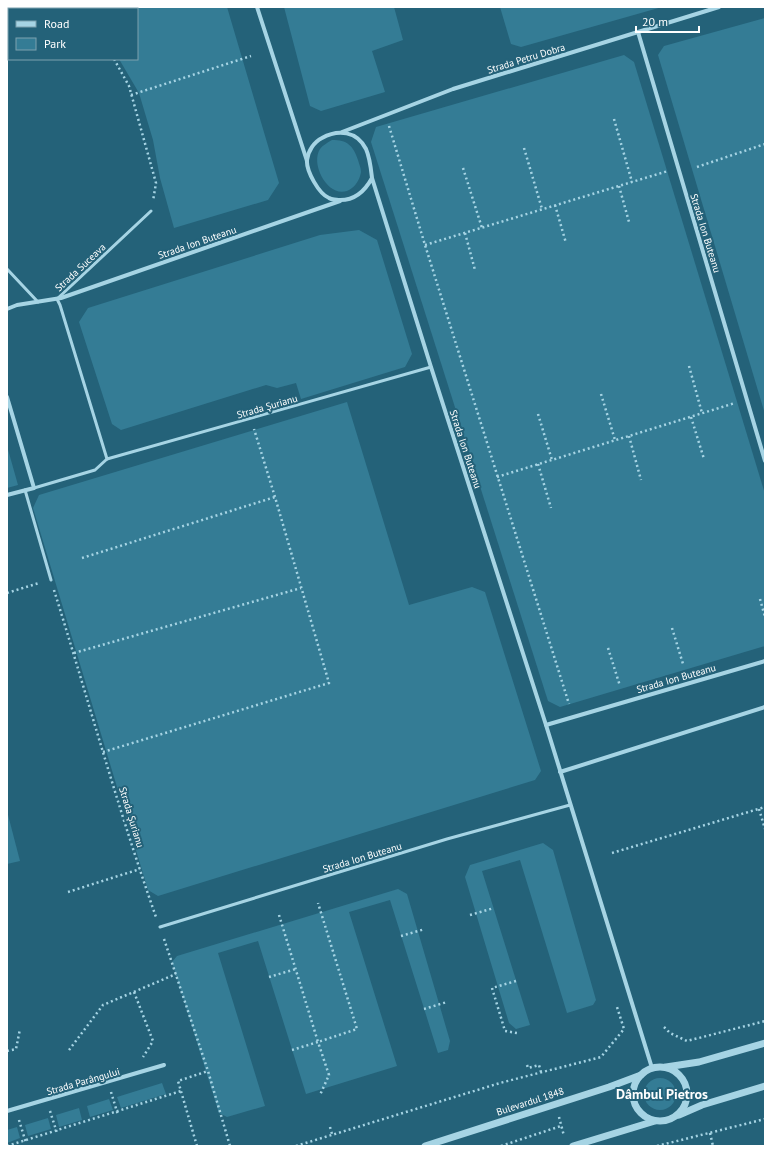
<svg xmlns="http://www.w3.org/2000/svg" width="772" height="1153" font-family="'PT Sans',sans-serif">
  <style>
    .green { fill: #347c95 }
    .lines { fill: none; stroke-linecap: round; stroke-linejoin: round }
    .path { stroke: #a6d4e4; stroke-width: 2.5; stroke-dasharray: 2 3; stroke-linecap: butt }
    .service { stroke: #a6d4e4; stroke-width: 3 }
    .minor { stroke: #a6d4e4; stroke-width: 4 }
    .tertiary { stroke: #a6d4e4; stroke-width: 7 }
    .labels { text-anchor: middle; stroke-width: 4; stroke-linejoin: round; paint-order: stroke }
    .street-label { font-size: 10px; fill: #fff; stroke: #246279 }
    .district-label { font-size: 14px; font-weight: bold; fill: #fff; stroke: #246279 }
  </style>
  <rect width="100%" height="100%" fill="#246279"/>
  <g class="green">
    <polygon points="94,7 227,7 279,183 268,200 174,228 160,178 153,140 139,93 119,59 137,59 137,9 94,9"/>
    <polygon points="284,7 394,7 403,40 372,51 385,92 321,111 310,106"/>
    <polygon points="500,7 662,7 521,47 511,44"/>
    <polygon points="765,18 765,414 658,55 664,46"/>
    <polygon points="624,55 634,62 765,494 765,646 560,707 548,701 371,142 376,127"/>
    <path d="M332,140C347,140 353,145 358,160C359,164 361,168 361,172C360,178 357,184 352,188C332,204 309,166 320,149C323,145 327,143 332,140Z"/>
    <polygon points="359,230 377,240 412,354 405,367 301,399 296,383 277,388 266,385 121,430 112,424 79,322 88,308 320,235"/>
    <polygon points="347,402 409,605 472,587 485,592 541,771 535,780 158,896 148,890 33,508 39,495"/>
    <polygon points="7,446 18,485 7,488"/>
    <polygon points="7,811 20,861 7,864"/>
    <polygon points="543,843 553,850 596,1000 593,1005 567,1013 520,860 482,871 530,1025 516,1029 509,1023 465,877 470,865"/>
    <polygon points="398,889 407,894 450,1041 448,1050 438,1053 390,900 349,912 397,1066 306,1094 258,941 218,953 265,1106 227,1117 219,1113 172,962 177,956"/>
    <circle cx="660" cy="1094" r="16"/>
    <polygon points="162,1083 166,1094 121,1108 117,1097"/>
    <polygon points="109,1099 113,1110 90,1117 87,1106"/>
    <polygon points="79,1108 82,1120 59,1127 56,1115"/>
    <polygon points="48,1118 51,1129 28,1136 25,1125"/>
    <polygon points="17,1127 20,1138 7,1143 7,1130"/>
  </g>
  <g class="lines">
    <g class="path">
      <polyline points="114,59 129,86 156,183 153,201"/>
      <polyline points="131,95 251,56"/>
      <polyline points="614,119 632,182"/>
      <polyline points="389,126 425,245 569,704"/>
      <polyline points="524,148 542,209"/>
      <polyline points="697,167 765,144"/>
      <polyline points="463,168 482,228"/>
      <polyline points="619,186 629,222"/>
      <polyline points="555,205 566,243"/>
      <polyline points="465,233 475,270"/>
      <polyline points="425,245 668,171"/>
      <polyline points="689,366 702,413"/>
      <polyline points="601,394 615,440"/>
      <polyline points="538,414 552,460"/>
      <polyline points="691,417 704,459"/>
      <polyline points="629,436 641,480"/>
      <polyline points="538,464 551,508"/>
      <polyline points="497,477 735,403"/>
      <polyline points="82,558 275,497"/>
      <path d="M54,590C88,699 118,809 156,917"/>
      <polyline points="7,593 39,583"/>
      <polyline points="760,599 765,617"/>
      <polyline points="672,628 683,664"/>
      <polyline points="608,648 620,686"/>
      <polyline points="74,653 301,588"/>
      <polyline points="103,752 329,683 275,497 254,429"/>
      <polyline points="759,809 765,829"/>
      <polyline points="612,853 765,807"/>
      <polyline points="68,892 140,869"/>
      <polyline points="279,915 318,1042 357,1029 318,903"/>
      <polyline points="470,915 494,908"/>
      <polyline points="401,936 425,929"/>
      <polyline points="164,939 208,1071 230,1146"/>
      <polyline points="269,977 296,969"/>
      <polyline points="516,981 492,988 505,1031 517,1033"/>
      <polyline points="134,992 153,1041 143,1057"/>
      <polyline points="424,1009 447,1002"/>
      <polyline points="664,1027 670,1033 687,1041 765,1021"/>
      <polyline points="69,1050 103,1005 176,974"/>
      <polyline points="292,1050 318,1042 329,1075 320,1095"/>
      <polyline points="7,1051 16,1049 20,1029"/>
      <polyline points="527,1065 528,1068 539,1065 541,1072"/>
      <polyline points="111,1092 118,1115"/>
      <polyline points="50,1111 57,1133"/>
      <polyline points="559,1117 564,1136"/>
      <polyline points="19,1120 26,1143"/>
      <polyline points="330,1127 332,1134"/>
      <polyline points="710,1133 713,1146"/>
      <polyline points="7,1146 181,1091"/>
      <polyline points="197,1146 178,1081 208,1071"/>
      <polyline points="296,1146 500,1083 601,1057 624,1029 617,1007"/>
      <polyline points="501,1146 561,1126"/>
      <polyline points="657,1146 765,1119"/>
    </g>
    <g class="service">
      <polyline points="93,7 94,9"/>
      <polyline points="7,269 38,302"/>
      <polyline points="107,459 60,305 57,299 151,211"/>
      <polyline points="34,488 95,470 107,459 431,367"/>
      <polyline points="25,490 51,580"/>
      <polyline points="160,927 447,839 570,805"/>
    </g>
    <g class="minor">
      <polyline points="257,7 307,161"/>
      <polyline points="638,32 765,461"/>
      <polyline points="342,132 453,89 719,7"/>
      <path d="M372,178C365,191 354,201 338,200C335,199 332,200 329,198C319,194 306,171 307,160C308,151 314,142 322,138C338,129 357,131 366,149C370,158 371,169 372,178L431,367L546,725L652,1068"/>
      <polyline points="7,309 17,305 61,298 340,201"/>
      <polyline points="7,397 34,488 7,495"/>
      <polyline points="546,725 765,661"/>
      <polyline points="560,772 765,707"/>
      <polyline points="7,1111 164,1065"/>
    </g>
    <g class="tertiary">
      <polyline points="666,1067 699,1062 765,1043"/>
      <circle cx="660" cy="1094" r="27"/>
      <polyline points="679,1115 702,1105 765,1086"/>
      <polyline points="425,1146 609,1087 641,1075"/>
      <polyline points="573,1146 655,1121"/>
    </g>
  </g>
  <g class="labels">
    <g class="street-label">
      <text transform="translate(526 58) rotate(-17)" y="4">Strada Petru Dobra</text>
      <text transform="translate(706 233) rotate(73)" y="4">Strada Ion Buteanu</text>
      <text transform="translate(197 242) rotate(-19)" y="4">Strada Ion Buteanu</text>
      <text transform="translate(80 267) rotate(-43)" y="4">Strada Suceava</text>
      <text transform="translate(267 406) rotate(-16)" y="4">Strada Șurianu</text>
      <text transform="translate(466 449) rotate(72)" y="4">Strada Ion Buteanu</text>
      <text transform="translate(676 678) rotate(-16)" y="4">Strada Ion Buteanu</text>
      <text transform="translate(132 817) rotate(73)" y="4">Strada Șurianu</text>
      <text transform="translate(362 857) rotate(-17)" y="4">Strada Ion Buteanu</text>
      <text transform="translate(83 1081) rotate(-16)" y="4">Strada Parângului</text>
      <text transform="translate(530 1101) rotate(-18)" y="4">Bulevardul 1848</text>
    </g>
    <g class="district-label">
      <text x="662" y="1099">Dâmbul Pietros</text>
    </g>
  </g>
  <rect width="772" height="1153" fill="none" stroke="#ffffff" stroke-width="16"/>
  <rect x="8" y="8" width="130" height="52" fill="#246279" stroke="#7ca1af"/>
  <rect x="16" y="21" width="20" height="6" fill="#a6d4e4" stroke="#7ca1af"/>
  <text x="44" y="28" font-size="12" fill="#ffffff">Road</text>
  <rect x="16" y="38" width="20" height="12" fill="#347c95" stroke="#7ca1af"/>
  <text x="44" y="48" font-size="12" fill="#ffffff">Park</text>
  <path d="M636 26v6h63v-6" fill="none" stroke="#ffffff" stroke-width="2"/>
  <text x="642" y="26" font-size="12" fill="#ffffff" stroke="#246279" stroke-width="3" paint-order="stroke">20 m</text>
</svg>
